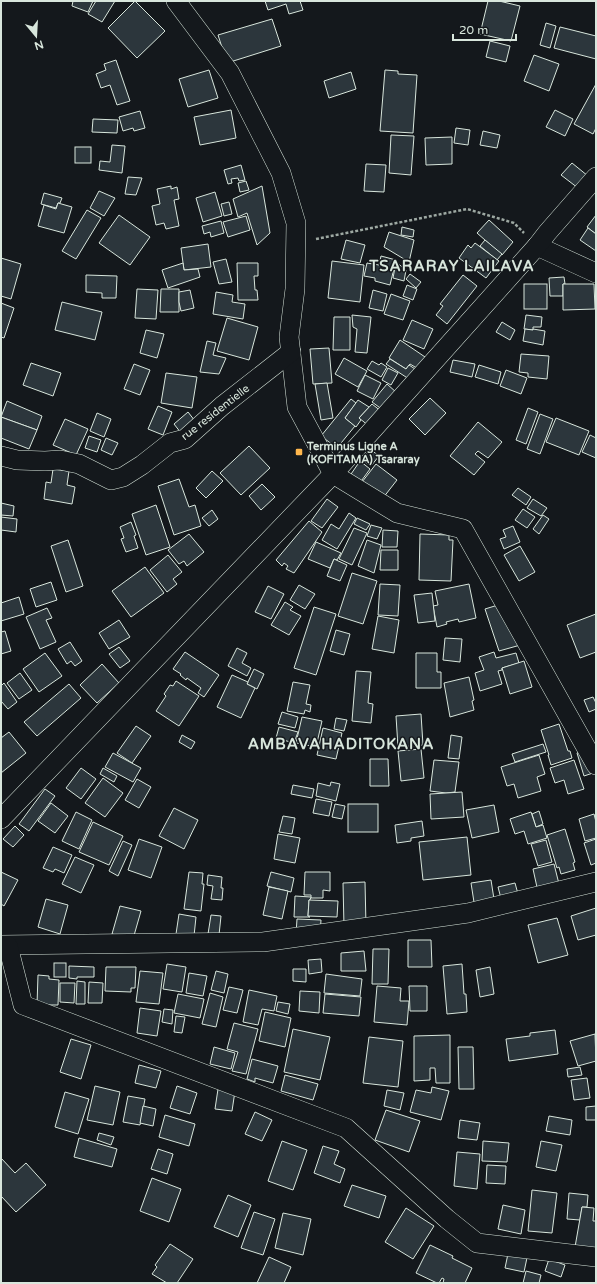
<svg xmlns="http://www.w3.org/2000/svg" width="597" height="1284" font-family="'Varela Round',sans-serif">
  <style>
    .building { fill: #2c363c; stroke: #d8e6dc }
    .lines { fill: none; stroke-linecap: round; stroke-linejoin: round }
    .minor-casing { stroke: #d8e6dc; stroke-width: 20 }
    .path { stroke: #9da8a2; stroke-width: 2.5; stroke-dasharray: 3 2; stroke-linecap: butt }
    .minor { stroke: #14181c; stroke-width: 19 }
    .poi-dot { fill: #ffb74d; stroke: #14181c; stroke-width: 1.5 }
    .labels { text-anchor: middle; stroke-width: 3; stroke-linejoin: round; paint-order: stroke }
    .street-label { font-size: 11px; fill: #d8e6dc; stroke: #14181c }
    .poi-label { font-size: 11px; font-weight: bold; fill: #d8e6dc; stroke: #14181c; text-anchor: start }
    .district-label { font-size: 15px; font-weight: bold; letter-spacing: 1px; fill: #d8e6dc; stroke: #14181c }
  </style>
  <rect width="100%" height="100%" fill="#14181c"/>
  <g class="building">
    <polygon points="73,1 93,1 88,12 72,6"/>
    <polygon points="96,1 115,1 102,22 88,14"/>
    <polygon points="135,1 165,31 137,58 108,28"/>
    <polygon points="265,1 300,1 303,10 289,14 286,4 268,10"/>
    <polygon points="488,1 499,1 520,6 511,41 480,34"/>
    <polygon points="272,19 281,46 227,63 218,35"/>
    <polygon points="546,23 556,26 550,48 540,45"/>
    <polygon points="560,27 596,36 596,59 554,48"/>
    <polygon points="490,41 510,46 506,62 486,57"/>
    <polygon points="534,55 559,64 549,91 524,81"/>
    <polygon points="116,60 130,101 117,105 110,85 101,88 96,74 106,70 104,64"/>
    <polygon points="209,70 218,98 188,107 179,79"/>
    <polygon points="385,70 398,71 398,74 417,75 413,133 380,131"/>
    <polygon points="351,72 356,89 329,98 324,81"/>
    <polygon points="596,84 596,128 593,134 574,124"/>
    <polygon points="231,110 236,138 200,145 194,117"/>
    <polygon points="555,110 573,119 565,136 546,127"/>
    <polygon points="140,111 145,128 134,131 133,128 123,131 119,117"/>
    <polygon points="93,119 118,120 117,133 92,132"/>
    <polygon points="456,128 470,130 468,145 454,143"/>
    <polygon points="483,131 500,135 497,148 480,145"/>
    <polygon points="391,135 414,136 411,175 389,173"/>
    <polygon points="452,137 452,164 426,165 425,138"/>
    <polygon points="112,145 125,146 122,173 99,170 100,161 110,162"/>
    <rect x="75" y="147" width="16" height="16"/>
    <polygon points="572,163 588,176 578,188 561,175"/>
    <polygon points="366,164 386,165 384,192 364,191"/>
    <polygon points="241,165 245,180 239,181 238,178 231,179 232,183 228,184 224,170"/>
    <polygon points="128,177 142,178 136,195 125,194"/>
    <polygon points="246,181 249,190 240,192 238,183"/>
    <polygon points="171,186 171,189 177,187 179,199 174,200 179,226 166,229 164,223 156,225 152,206 160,204 157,189"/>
    <polygon points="262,186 270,233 257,245 247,213 238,217 233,199"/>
    <polygon points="99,191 115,198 104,216 90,208"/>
    <polygon points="215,192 222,216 203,222 196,198"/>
    <polygon points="44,193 62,198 60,203 58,203 56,208 41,204"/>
    <polygon points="229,202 232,214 224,216 221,204"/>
    <polygon points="58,203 72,207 64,233 38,226 44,205 56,209"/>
    <polygon points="87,210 101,218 76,259 62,251"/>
    <polygon points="119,215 150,237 130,265 99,243"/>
    <polygon points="596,215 596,234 587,227"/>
    <polygon points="246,216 250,230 228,237 223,222"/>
    <polygon points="489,220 513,242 502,255 477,233"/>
    <polygon points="221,221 224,233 211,237 210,232 204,234 202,226"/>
    <polygon points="402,227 414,230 413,237 401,235"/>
    <polygon points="588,228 596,234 596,251 580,240"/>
    <polygon points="389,232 414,240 409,262 384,247"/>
    <polygon points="346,240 365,245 360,263 341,259"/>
    <polygon points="485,240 502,254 497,260 480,246"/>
    <polygon points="475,243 499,261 486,278 459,258 468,245 471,248"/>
    <polygon points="208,244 211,267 184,270 181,248"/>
    <polygon points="381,256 396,260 390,285 375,281 375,278 364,276 367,263 379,265"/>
    <polygon points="1,258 21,264 11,299 1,296"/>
    <polygon points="226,259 232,282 219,284 213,262"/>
    <polygon points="332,261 364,265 360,302 328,298"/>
    <polygon points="396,262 406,270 404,281 393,278"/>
    <polygon points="183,263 184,270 198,269 200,277 168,288 162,270"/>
    <polygon points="237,263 258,263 258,276 254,276 255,290 257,290 258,300 238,300"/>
    <polygon points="410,274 421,282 416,288 406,279"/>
    <polygon points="86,275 117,276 116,298 102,298 102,293 86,292"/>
    <polygon points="463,275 477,286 447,324 436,315 443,306 440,304"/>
    <polygon points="564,277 565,284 563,284 563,296 550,296 549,278"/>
    <rect x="524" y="284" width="23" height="25"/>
    <polygon points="563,284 594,284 595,309 563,310"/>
    <polygon points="407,285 417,289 413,300 403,296"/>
    <polygon points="137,289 158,290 156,319 135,318"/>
    <polygon points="161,289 179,289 179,312 160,312"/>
    <polygon points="190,290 194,308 181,311 179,302 179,292"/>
    <polygon points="373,290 387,294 383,311 369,308"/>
    <polygon points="216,292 233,295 232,302 245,304 243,319 213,314"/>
    <polygon points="391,294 410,301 403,320 384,314"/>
    <polygon points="62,302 102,312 95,340 55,330"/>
    <polygon points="1,303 14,308 4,338 1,337"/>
    <polygon points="352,315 371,317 367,353 355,352 357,329 353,327"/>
    <polygon points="526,315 542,317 541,327 533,327 533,330 524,329"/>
    <polygon points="334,317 350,317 350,350 333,350"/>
    <polygon points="227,318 258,327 249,360 217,351"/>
    <polygon points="412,320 433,329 424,349 403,340"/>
    <polygon points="502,322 515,330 510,340 496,332"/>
    <polygon points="525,329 533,330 533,329 545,331 543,345 523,341"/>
    <polygon points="146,330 164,334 157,358 140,353"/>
    <polygon points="400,340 428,359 420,370 410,364 406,369 389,358"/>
    <polygon points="207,341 216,343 213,355 226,358 219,374 200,372"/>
    <polygon points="329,348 332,383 313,384 310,349"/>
    <polygon points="521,354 549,356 547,379 528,377 528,373 519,372"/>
    <polygon points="344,358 367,371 358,387 335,374"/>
    <polygon points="390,359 406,369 409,365 418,371 412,381 386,364"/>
    <polygon points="453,360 475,364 472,377 450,372"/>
    <polygon points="372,361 379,365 381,363 387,367 381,377 367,369"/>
    <polygon points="31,363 61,373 53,396 23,385"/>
    <polygon points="134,364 150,370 140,395 124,389"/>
    <polygon points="479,365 501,372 498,384 475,377"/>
    <polygon points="388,368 398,373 391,385 382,380"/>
    <polygon points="506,370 527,378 521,394 500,386"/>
    <polygon points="166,373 197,377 192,408 161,403"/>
    <polygon points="365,375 381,383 373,399 357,391"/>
    <polygon points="327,383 333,418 321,420 315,384"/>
    <polygon points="387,384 397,393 383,410 372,402"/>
    <polygon points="430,398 446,413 425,435 409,419"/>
    <polygon points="351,399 356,403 345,418 355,426 337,448 321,436"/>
    <polygon points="358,400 369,407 359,418 361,420 356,427 345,418"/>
    <polygon points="7,401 42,416 37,430 1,417"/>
    <polygon points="372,404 382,412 369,426 359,418"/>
    <polygon points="158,406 172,412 163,435 148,429"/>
    <polygon points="528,408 538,412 526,444 516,440"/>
    <polygon points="188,412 195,421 181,433 174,424"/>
    <polygon points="97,413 111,419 104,437 90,431"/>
    <polygon points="540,414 553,419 540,454 527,449"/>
    <polygon points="1,417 37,430 29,449 1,438"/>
    <polygon points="556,418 589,431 579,455 546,442"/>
    <polygon points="65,419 88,429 76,455 53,445"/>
    <polygon points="478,422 502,442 488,458 478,451 475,454 485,462 474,475 450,456"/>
    <polygon points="590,435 596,438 596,458 582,452"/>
    <polygon points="89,436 101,440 97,452 85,448"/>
    <polygon points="106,438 118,443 112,455 101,450"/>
    <polygon points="249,446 270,468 241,495 220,473"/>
    <polygon points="370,449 379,456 371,466 362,460"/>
    <polygon points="360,461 370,469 359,484 349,477"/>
    <polygon points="376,464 397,480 383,498 362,482"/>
    <polygon points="53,469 69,471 67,485 75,487 72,504 44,499 46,482 51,483"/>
    <polygon points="212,471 223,481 206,498 196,488"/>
    <polygon points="179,479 189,507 195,505 201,526 174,535 158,486"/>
    <polygon points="262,484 275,497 261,510 249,496"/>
    <polygon points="518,488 531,497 526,505 512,495"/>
    <polygon points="327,499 338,507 322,528 311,521"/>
    <polygon points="533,499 547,508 541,516 527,508"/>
    <polygon points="1,503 14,506 13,516 1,515"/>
    <polygon points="156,505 170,547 146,555 132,514"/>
    <polygon points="523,509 535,517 527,528 515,520"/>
    <polygon points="212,510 218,519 209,526 202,518"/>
    <polygon points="349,513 356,518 337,549 322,540 331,524 339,529"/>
    <polygon points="543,515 549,519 539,534 533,529"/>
    <polygon points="1,517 17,519 16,532 1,530"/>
    <polygon points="357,518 370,524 366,530 354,524"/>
    <polygon points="309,521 322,532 294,573 286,569 288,566 284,563 282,566 276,560"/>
    <polygon points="131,522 136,535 134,536 138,548 126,552 121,539 124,538 120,527"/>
    <polygon points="371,525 382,528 377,539 367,536"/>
    <polygon points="513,526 520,542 504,549 500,539 506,537 503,530"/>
    <polygon points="354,528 367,533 352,565 339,559"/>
    <polygon points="383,530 398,531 397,547 382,547"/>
    <polygon points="189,534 204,552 187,566 184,561 179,564 168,550"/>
    <polygon points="420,534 449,535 449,540 453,540 451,581 419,580"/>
    <polygon points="68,540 83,586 66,592 51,546"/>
    <polygon points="367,540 381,545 374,573 358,566"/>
    <polygon points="316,542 341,553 337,560 334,559 330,568 308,559"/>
    <polygon points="520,546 535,572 519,581 504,555"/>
    <polygon points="381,550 398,550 398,570 380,570"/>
    <polygon points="168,555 182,572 173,579 177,584 167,592 150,570"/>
    <polygon points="334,559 347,565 340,581 327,576"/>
    <polygon points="145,567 164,593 131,617 112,591"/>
    <polygon points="352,573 377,581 363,624 338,616"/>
    <polygon points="51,582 57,600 36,607 30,589"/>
    <polygon points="380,584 400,585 398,616 378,615"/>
    <polygon points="469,584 476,618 459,622 458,619 446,622 447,624 437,627 433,606 438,605 435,591"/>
    <polygon points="299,585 315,594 305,609 290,600"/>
    <polygon points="268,586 284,594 271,619 255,612"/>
    <polygon points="432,593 435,621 418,623 414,595"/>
    <polygon points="19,597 24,614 1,621 1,603"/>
    <polygon points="511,601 524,644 499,651 485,609"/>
    <polygon points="285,602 293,607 290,610 301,616 289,635 271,625"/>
    <polygon points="314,607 336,614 316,675 294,668"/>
    <polygon points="47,608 52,618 46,620 56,642 40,649 26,617"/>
    <polygon points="596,614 596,652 580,658 567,625"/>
    <polygon points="378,616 399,620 394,653 372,649"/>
    <polygon points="119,620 130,637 109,649 99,633"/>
    <polygon points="336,630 350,634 344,655 330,651"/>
    <polygon points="5,631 11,651 1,654 1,632"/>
    <polygon points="445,638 462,639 460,662 443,660"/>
    <polygon points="70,642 82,661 75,666 71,661 67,664 58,649"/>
    <polygon points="119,647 130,661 120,668 109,654"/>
    <polygon points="237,648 247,653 242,663 251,668 247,676 228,666"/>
    <polygon points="185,652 219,675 204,697 198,693 201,688 187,678 186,680 180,675 181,674 173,669"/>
    <polygon points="494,652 496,658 516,653 519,663 502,668 502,670 498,671 502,684 480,691 475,673 484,670 479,657"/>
    <polygon points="45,653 62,676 39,692 23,669"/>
    <polygon points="416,653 437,653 437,672 441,672 441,688 416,688"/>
    <polygon points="524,661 532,687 510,694 502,668"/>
    <polygon points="102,664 119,683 97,703 80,685"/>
    <polygon points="254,669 264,674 257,689 247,684"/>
    <polygon points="356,671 371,672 368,703 373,704 371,723 352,721"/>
    <polygon points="20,673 32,690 19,699 7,683"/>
    <polygon points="232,675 248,682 247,684 255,688 241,718 217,707"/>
    <polygon points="469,677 474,700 472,701 474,710 450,717 444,683"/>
    <polygon points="176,681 199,696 179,726 156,711 166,696 164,694 170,685 173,686"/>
    <polygon points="293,682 310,685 306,704 311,705 310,712 305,710 304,714 287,711"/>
    <polygon points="4,683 17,702 8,709 1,701 1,686"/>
    <polygon points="69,684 81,698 37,736 24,722"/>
    <polygon points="593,697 596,703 596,709 589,712 584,700"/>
    <polygon points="282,712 298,717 295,728 278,724"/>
    <polygon points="421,714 423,745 398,747 396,716"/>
    <polygon points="302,717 322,721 316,747 296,743"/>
    <polygon points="336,718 347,720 344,731 334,729"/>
    <polygon points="559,724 568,751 570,751 572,758 551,765 548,755 549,755 541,730"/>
    <polygon points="136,726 151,736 132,763 117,753"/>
    <polygon points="279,727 298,732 294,743 276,738"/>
    <polygon points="323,728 342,733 336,759 317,755"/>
    <polygon points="9,732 26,753 1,773 1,738"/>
    <polygon points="182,735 195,742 191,749 179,742"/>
    <polygon points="451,735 462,737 459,759 448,758"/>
    <polygon points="543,744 546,752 515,762 512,754"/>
    <polygon points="421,749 424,778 401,781 398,751"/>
    <polygon points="584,750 596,772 584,776 577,753"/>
    <polygon points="113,753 141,768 133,782 105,767"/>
    <polygon points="539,755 545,774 537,777 541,791 518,798 514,784 507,786 501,767"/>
    <polygon points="370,759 388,759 389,786 370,786"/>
    <polygon points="434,760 459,762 455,792 446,793 430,791"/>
    <polygon points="574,760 584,789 568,794 564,780 555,783 550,768"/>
    <polygon points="81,768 96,779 81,799 66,788"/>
    <polygon points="103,768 117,776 114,782 100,774"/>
    <polygon points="103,778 123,793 105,817 85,803"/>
    <polygon points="137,779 151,787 139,808 125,800"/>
    <polygon points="331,782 340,784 336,801 316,796 318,783 330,786"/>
    <polygon points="293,785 314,789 312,798 291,794"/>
    <polygon points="45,789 55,796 29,831 19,824"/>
    <polygon points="462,792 464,817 431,819 430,794"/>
    <polygon points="316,799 332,802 329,816 313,813"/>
    <polygon points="51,803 68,816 55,833 38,821"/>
    <polygon points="335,804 345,806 342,819 332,817"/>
    <rect x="348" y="804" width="30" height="28"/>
    <polygon points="494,805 499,832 472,838 466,810"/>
    <polygon points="174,808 198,820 184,849 159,836"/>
    <polygon points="539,811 543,824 536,827 532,814"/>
    <polygon points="76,812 92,820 79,849 62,841"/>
    <polygon points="531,812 536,827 543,825 547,838 528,844 524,831 515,834 510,819"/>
    <polygon points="594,814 596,822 596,838 585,841 579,819"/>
    <polygon points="283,816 295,818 292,834 279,832"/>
    <polygon points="422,821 424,836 411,838 411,841 397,843 395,825"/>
    <polygon points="93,822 123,836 109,865 79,852"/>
    <polygon points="15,826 24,835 13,847 3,839"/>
    <polygon points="565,829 575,862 573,863 575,870 561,874 559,867 557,868 547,835"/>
    <polygon points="278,834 300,838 295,863 274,859"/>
    <polygon points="467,837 471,875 423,880 419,842"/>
    <polygon points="139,839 162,847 151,878 128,870"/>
    <polygon points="596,839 596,863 591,865 584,843"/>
    <polygon points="546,840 552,862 538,866 531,844"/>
    <polygon points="123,841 132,845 118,876 109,871"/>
    <polygon points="53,847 72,855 64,873 55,869 53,872 43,868"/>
    <polygon points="75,857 94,865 81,893 62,884"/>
    <polygon points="554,864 562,896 540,901 533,869"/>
    <polygon points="1,872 18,880 4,906 1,904"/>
    <polygon points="189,872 203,873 202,884 204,884 201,911 184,909"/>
    <polygon points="271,872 294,878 291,892 267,886"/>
    <polygon points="305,872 330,872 330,891 323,890 323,898 311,898 311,895 304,895"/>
    <polygon points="208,875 222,877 221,888 223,888 222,900 211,899 213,886 207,885"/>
    <polygon points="491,880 496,912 476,915 471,883"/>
    <polygon points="365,882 366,926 344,927 343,883"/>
    <polygon points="515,883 521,905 504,910 498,887"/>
    <polygon points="269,887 288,891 282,919 263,915"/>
    <polygon points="295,896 311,897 310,900 309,900 308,916 310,917 294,917"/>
    <polygon points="46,899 68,905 60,934 38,927"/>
    <polygon points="309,900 338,901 337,917 308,916"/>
    <polygon points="120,906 141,911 133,939 112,934"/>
    <polygon points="596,908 596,935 578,940 571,916"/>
    <polygon points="179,914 196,917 194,936 176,934"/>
    <polygon points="211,915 221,916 219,935 208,934"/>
    <polygon points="557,918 568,955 538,963 528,925"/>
    <polygon points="297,919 321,920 320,936 296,934"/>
    <polygon points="408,940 431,940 432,967 408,967"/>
    <polygon points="373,949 389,949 388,984 372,984"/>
    <polygon points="364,951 366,971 341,971 341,953"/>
    <polygon points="321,959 322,972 309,974 308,960"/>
    <rect x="54" y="963" width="12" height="14"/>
    <polygon points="167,964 186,967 182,992 163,989"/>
    <polygon points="462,964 464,994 466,994 467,1012 447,1014 443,966"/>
    <polygon points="69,966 94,967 94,977 77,977 77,979 69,978"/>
    <polygon points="106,967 136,967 135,988 131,988 131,992 105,991"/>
    <polygon points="490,967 494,994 480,997 476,970"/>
    <polygon points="293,969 306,969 306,982 293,981"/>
    <polygon points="140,971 163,973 159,1004 136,1002"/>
    <polygon points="216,971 228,974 224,993 211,990"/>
    <polygon points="189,973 207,976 203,996 186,993"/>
    <polygon points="326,974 362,979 360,996 324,993"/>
    <polygon points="38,975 49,976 49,979 59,980 58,1005 37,1005"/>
    <polygon points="77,981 85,982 85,1004 76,1004"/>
    <polygon points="89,982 103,983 102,1003 88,1003"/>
    <polygon points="60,983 75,983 74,1003 60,1002"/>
    <polygon points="377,986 401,988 400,1001 409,1001 407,1025 374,1022"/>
    <polygon points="409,986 427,986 427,1011 410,1011"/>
    <polygon points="229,987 243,990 237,1013 223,1010"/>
    <polygon points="249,990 277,996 274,1011 262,1009 258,1025 243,1022"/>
    <polygon points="300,991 320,992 319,1013 299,1011"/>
    <polygon points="210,993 223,997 216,1027 202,1024"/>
    <polygon points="178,994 204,999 200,1018 174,1013"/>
    <polygon points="325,994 361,997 359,1016 323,1013"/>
    <polygon points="278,1002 290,1004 288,1014 276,1011"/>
    <polygon points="140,1008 161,1011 157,1036 137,1033"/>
    <polygon points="164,1009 173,1010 172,1024 162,1022"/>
    <polygon points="265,1012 291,1018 285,1047 259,1041"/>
    <polygon points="176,1016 185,1017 182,1033 174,1032"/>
    <polygon points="234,1023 258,1029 246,1074 232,1071 238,1052 227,1049"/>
    <polygon points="293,1029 330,1037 320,1080 284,1072"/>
    <polygon points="555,1030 558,1054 509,1061 506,1039 530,1036 530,1033"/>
    <polygon points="595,1034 596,1061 578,1066 570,1041"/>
    <polygon points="450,1035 450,1083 436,1083 435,1068 430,1068 430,1080 414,1081 414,1036"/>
    <polygon points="369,1037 403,1041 398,1087 363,1083"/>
    <polygon points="71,1039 91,1045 81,1079 60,1072"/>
    <polygon points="214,1047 235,1053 231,1069 210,1064"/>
    <polygon points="458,1047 473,1047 474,1089 459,1089"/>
    <polygon points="252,1059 278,1066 273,1083 255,1078 255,1082 247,1079"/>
    <polygon points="139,1065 161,1071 156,1088 135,1083"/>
    <polygon points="580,1067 582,1075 568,1077 567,1069"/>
    <polygon points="285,1075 318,1084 313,1100 281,1091"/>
    <polygon points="587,1078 590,1098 574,1100 571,1080"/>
    <polygon points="95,1086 120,1092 113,1125 87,1120"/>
    <polygon points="177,1086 197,1093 190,1114 170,1108"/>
    <polygon points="432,1087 449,1091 441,1120 410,1112 416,1090 431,1093"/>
    <polygon points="218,1089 235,1091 232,1111 215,1109"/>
    <polygon points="387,1090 404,1093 400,1110 384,1106"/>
    <polygon points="65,1092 89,1099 78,1134 55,1127"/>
    <polygon points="128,1096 145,1099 140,1125 123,1122"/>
    <polygon points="143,1106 156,1109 153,1126 140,1123"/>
    <polygon points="596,1106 596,1120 586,1120 586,1107"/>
    <polygon points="386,1110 420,1121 409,1152 375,1140"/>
    <polygon points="255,1112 272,1120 262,1141 245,1134"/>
    <polygon points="165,1115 195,1124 189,1146 159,1137"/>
    <polygon points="549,1116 572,1120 570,1135 546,1131"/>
    <polygon points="460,1120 480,1123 477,1140 458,1138"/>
    <polygon points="99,1133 114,1137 111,1145 97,1140"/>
    <polygon points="79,1138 117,1149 112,1167 74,1157"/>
    <polygon points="282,1141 307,1150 293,1190 268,1181"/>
    <polygon points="483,1141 509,1143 507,1162 482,1161"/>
    <polygon points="541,1141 562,1145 556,1171 536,1167"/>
    <polygon points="323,1146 339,1151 334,1164 345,1169 340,1183 314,1173"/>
    <polygon points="158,1149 173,1154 167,1174 151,1169"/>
    <polygon points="457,1152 480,1154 477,1189 454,1186"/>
    <polygon points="1,1158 15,1173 26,1163 46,1185 16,1212 1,1196"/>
    <polygon points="487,1165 506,1166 505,1184 486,1183"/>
    <polygon points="152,1178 181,1189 169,1222 140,1211"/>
    <polygon points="352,1185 386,1196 379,1218 344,1206"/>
    <polygon points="532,1190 557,1193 552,1233 528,1231"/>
    <polygon points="569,1193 588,1195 587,1207 582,1207 580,1220 567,1219"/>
    <polygon points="228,1195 251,1205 238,1237 214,1227"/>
    <polygon points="503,1205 525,1210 521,1234 498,1229"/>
    <polygon points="582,1207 594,1208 593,1221 596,1221 596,1251 575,1247"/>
    <polygon points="406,1208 434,1226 413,1259 385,1242"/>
    <polygon points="254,1212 275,1219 263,1255 241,1248"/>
    <polygon points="283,1213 311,1219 303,1255 275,1248"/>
    <polygon points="170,1244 193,1259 177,1283 167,1283 152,1274 157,1267 155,1265"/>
    <polygon points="430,1245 453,1256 452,1258 472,1268 465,1283 443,1283 444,1279 442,1278 439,1283 437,1283 416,1273"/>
    <polygon points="509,1249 528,1253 524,1272 505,1268"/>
    <polygon points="269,1257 291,1267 284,1283 257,1283"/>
    <polygon points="549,1259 565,1265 561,1277 545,1271"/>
    <polygon points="526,1271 541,1275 539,1283 523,1283"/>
  </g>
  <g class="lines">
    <defs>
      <g id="minor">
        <polyline points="176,1 230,73 281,173 296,223 295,289 289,337 297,407 333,474 397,513 463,529 596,765"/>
        <polyline points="537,246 596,273"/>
        <polyline points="1,456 17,460 45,461 60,460 79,464 111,480 123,477 142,465 170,443 185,439 222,406 291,352"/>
        <polyline points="1,819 333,474 537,246 547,233 596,177"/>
        <polyline points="1,945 263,942 468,913 596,882"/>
        <polyline points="8,946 23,1005 346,1128 447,1219 477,1243 596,1257"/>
      </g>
    </defs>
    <use href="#minor" class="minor-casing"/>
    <polyline class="path" points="316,239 467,209 514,223 524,233"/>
    <use href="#minor" class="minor"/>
  </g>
  <rect class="poi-dot" x="295" y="448" width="8" height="8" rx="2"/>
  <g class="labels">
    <g class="street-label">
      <text transform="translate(215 412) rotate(-38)" y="4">rue residentielle</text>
    </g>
    <g class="poi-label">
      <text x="307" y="450">Terminus Ligne A<tspan x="307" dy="13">(KOFITAMA) Tsararay</tspan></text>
    </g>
    <g class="district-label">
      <text x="452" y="271">TSARARAY LAILAVA</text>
      <text x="341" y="749">AMBAVAHADITOKANA</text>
    </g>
  </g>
  <rect width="597" height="1284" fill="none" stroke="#d8e6dc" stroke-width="4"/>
  <g transform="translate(36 36) rotate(162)" stroke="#14181c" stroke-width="3" paint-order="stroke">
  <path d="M0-3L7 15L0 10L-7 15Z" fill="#d8e6dc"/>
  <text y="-6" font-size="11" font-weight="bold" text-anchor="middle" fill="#d8e6dc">N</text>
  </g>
  <path d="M453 34v6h63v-6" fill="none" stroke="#d8e6dc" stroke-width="2"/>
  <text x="459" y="34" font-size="12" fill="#d8e6dc" stroke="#14181c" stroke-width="3" paint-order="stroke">20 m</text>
</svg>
